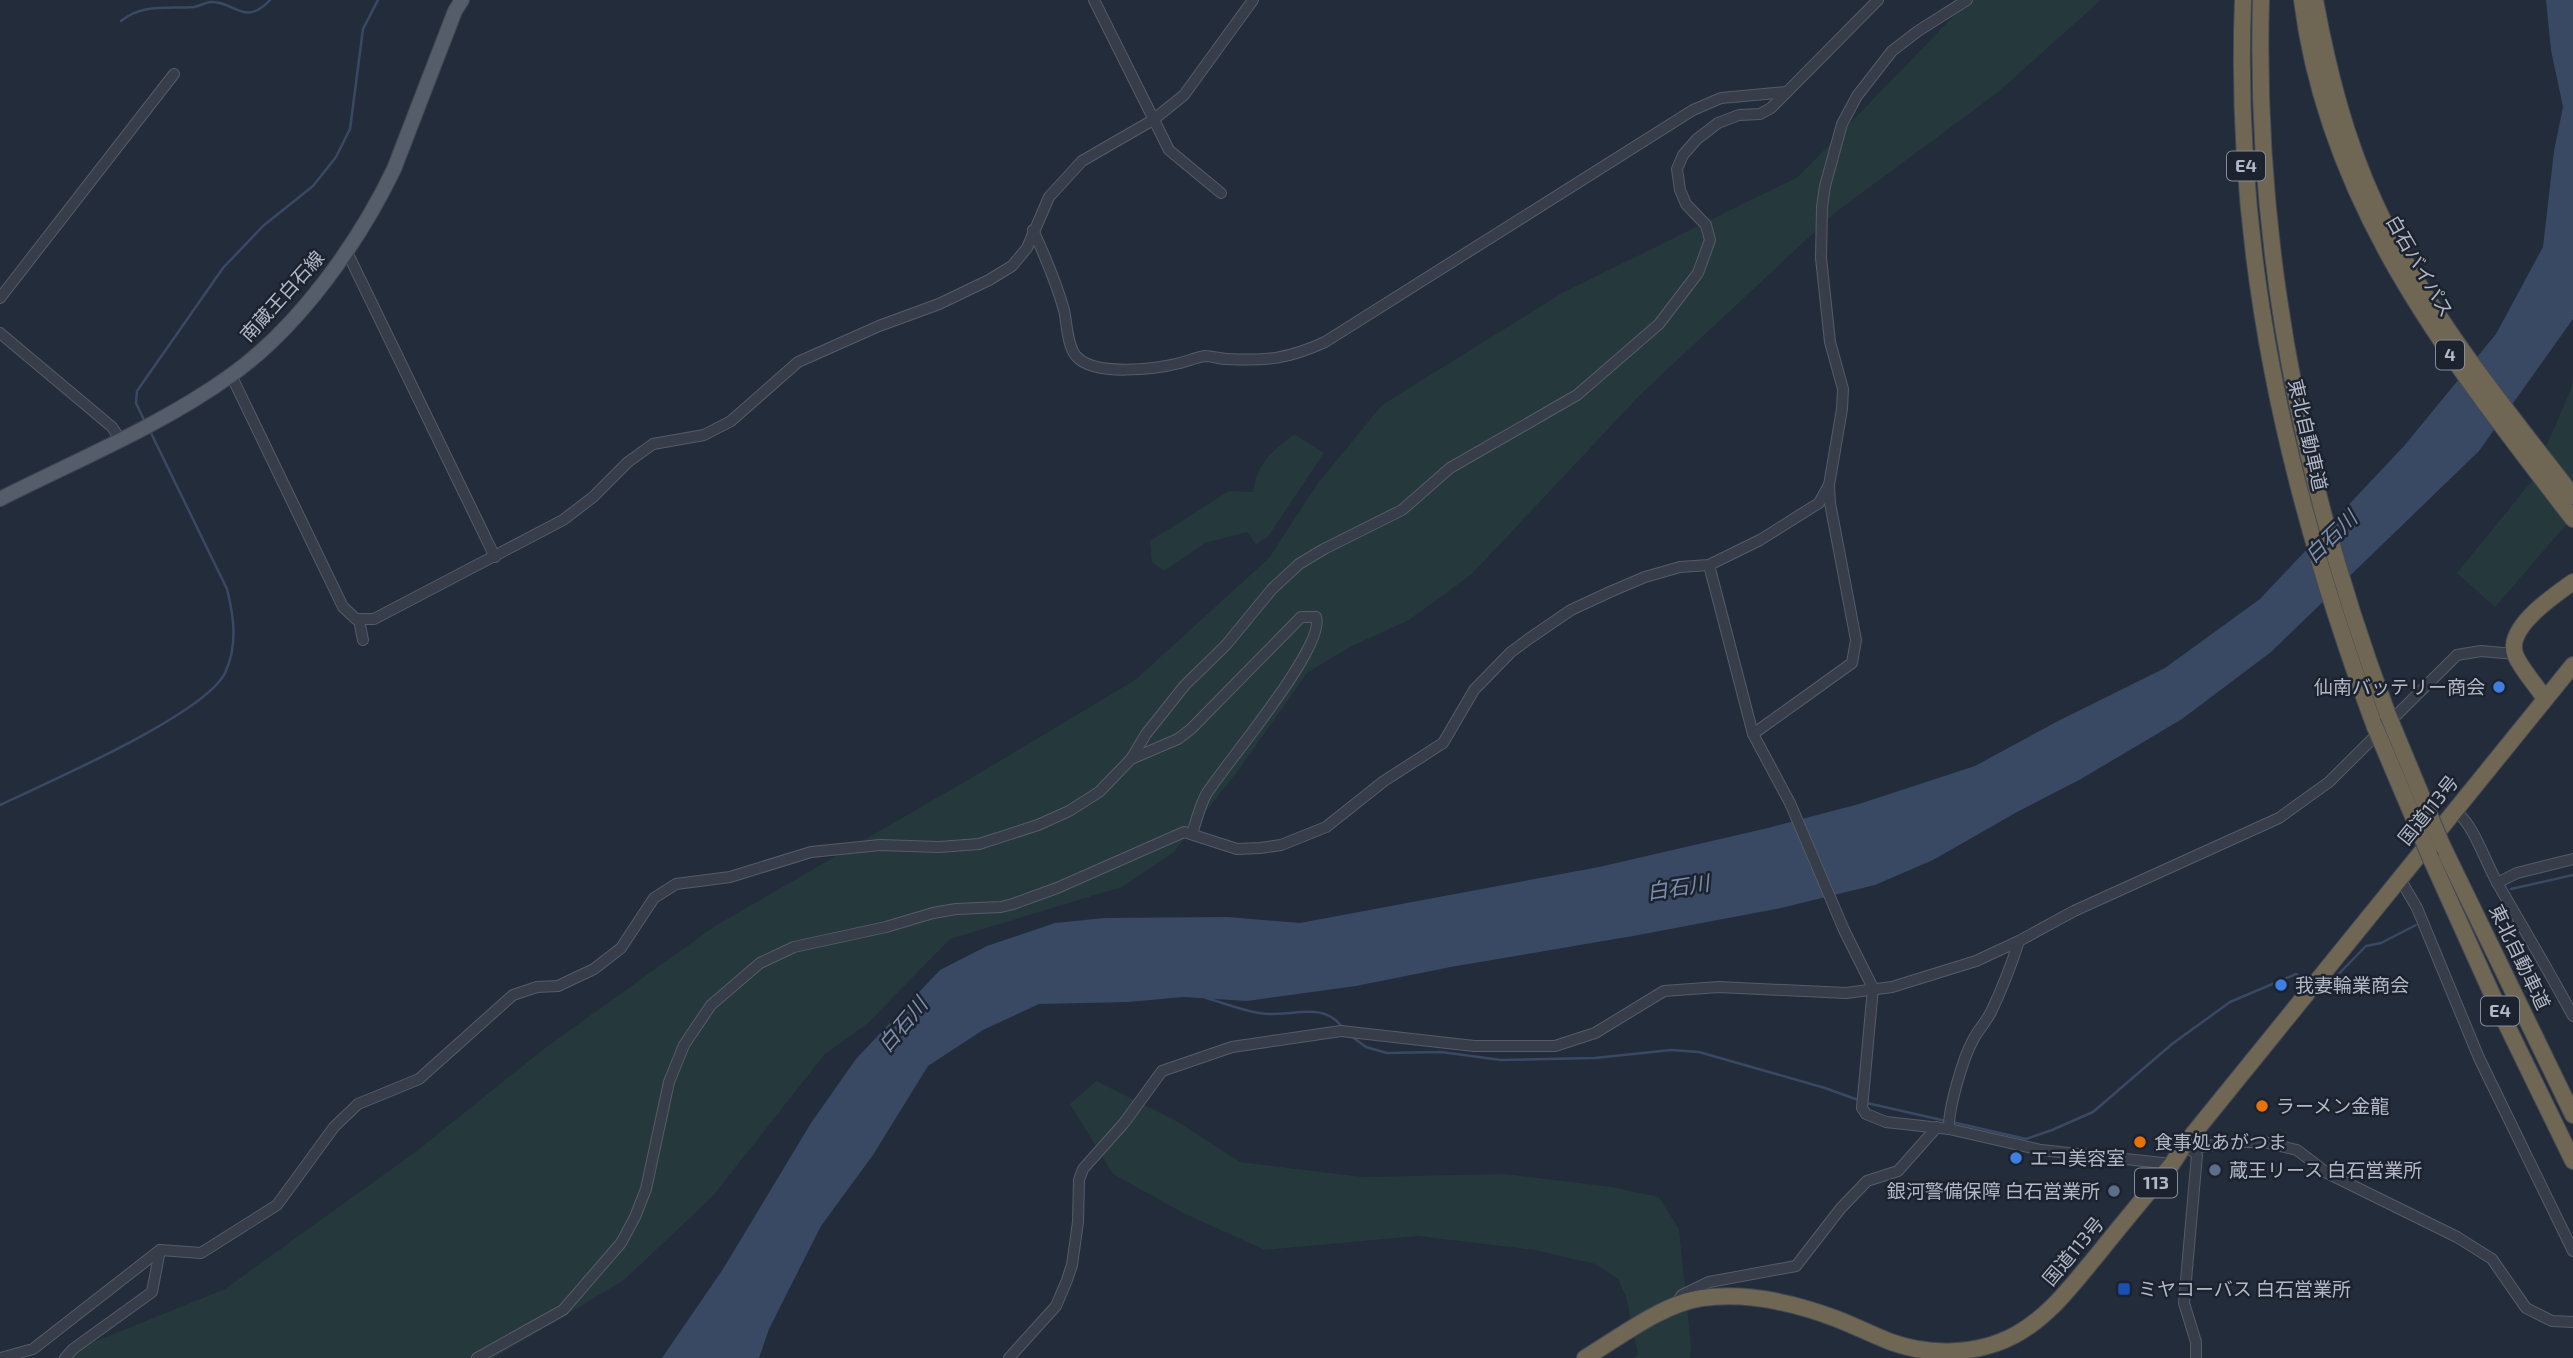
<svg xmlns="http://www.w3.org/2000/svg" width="2573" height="1358" font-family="'Exo 2','Noto Sans JP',sans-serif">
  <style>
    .green { fill: #25383b }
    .water { fill: #394963 }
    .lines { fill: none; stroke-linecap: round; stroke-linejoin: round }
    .stream { stroke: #394963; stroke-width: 2.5 }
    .minor-casing { stroke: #555c68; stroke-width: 12 }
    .major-casing { stroke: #404753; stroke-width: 16 }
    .highway-casing { stroke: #424955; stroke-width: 18 }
    .minor { stroke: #373e4a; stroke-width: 10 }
    .major { stroke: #555d6a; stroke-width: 14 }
    .highway { stroke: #706654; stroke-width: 16 }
    .highway-bridge-casing { stroke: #424955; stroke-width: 18; stroke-linecap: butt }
    .highway-bridge { stroke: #706654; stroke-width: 16 }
    .shop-dot { fill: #3f7fe0; stroke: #1c232f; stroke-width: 2.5 }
    .food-dot { fill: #e8710a; stroke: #1c232f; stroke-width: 2.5 }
    .service-dot { fill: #5c6f8a; stroke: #1c232f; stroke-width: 2.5 }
    .transit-dot { fill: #1a4fb4; stroke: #1c232f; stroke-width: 2.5 }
    .labels { text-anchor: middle; stroke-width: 5; stroke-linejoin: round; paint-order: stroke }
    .shield { fill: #1c232f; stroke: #858c99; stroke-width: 2 }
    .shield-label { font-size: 18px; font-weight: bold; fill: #b2b9c6 }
    .street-label { font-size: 19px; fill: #b2b9c6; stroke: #1c232f }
    .poi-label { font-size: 19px; fill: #b2b9c6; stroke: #1c232f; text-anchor: start }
    .water-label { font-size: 21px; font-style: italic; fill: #7b8ead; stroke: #1c232f }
  </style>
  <rect width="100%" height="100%" fill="#232c3a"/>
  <g class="green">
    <polygon points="1969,0 2101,0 1997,93 1836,212 1641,394 1472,574 1409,620 1348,648 1307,673 1240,768 1174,852 1122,887 950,939 868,1023 825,1054 712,1197 624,1280 494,1358 54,1358 225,1289 418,1150 545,1048 715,926 973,777 1135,680 1269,558 1318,483 1382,405 1562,293 1798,177"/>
    <polygon points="2573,377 2573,517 2495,607 2457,573 2531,482 2571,389"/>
    <path d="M1294,434L1324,453L1269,535L1256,545L1247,532L1205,543L1164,571L1152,562L1150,541L1229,491L1253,492C1258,461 1270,454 1294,434Z"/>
    <polygon points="1096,1081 1178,1122 1240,1162 1363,1177 1505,1174 1612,1187 1659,1197 1679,1229 1691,1345 1690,1358 1633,1358 1638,1354 1626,1297 1618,1279 1595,1264 1535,1250 1418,1236 1265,1250 1185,1214 1113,1174 1070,1104"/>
  </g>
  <polygon class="water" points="2546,0 2573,0 2573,319 2479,451 2271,652 2182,719 2081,779 2017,812 1933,860 1875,885 1781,908 1633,936 1456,966 1356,986 1247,1001 1183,997 1128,1002 1039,1004 983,1030 928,1066 873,1155 821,1226 769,1329 759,1358 662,1358 723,1269 811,1123 856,1059 940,970 987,946 1055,923 1105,918 1228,917 1300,923 1599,867 1768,828 1859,804 1975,766 2058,721 2165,668 2260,599 2404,446 2496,334 2543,247 2554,151 2563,107 2551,50"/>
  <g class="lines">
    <g class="stream">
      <path d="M121,21C143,3 168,9 194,7C200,6 204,3 210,2C234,0 244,28 270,0"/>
      <polyline points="145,422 136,403 137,391 223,268 263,226 313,186 336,157 350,129 363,29 378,0"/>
      <path d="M0,805C48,782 204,715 225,673C238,645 234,617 227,589L150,431"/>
      <polyline points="2511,889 2573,875"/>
      <polyline points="2320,991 2321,992 2366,946 2381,943 2416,925"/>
      <path d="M1206,998C1224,1003 1241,1010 1259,1013C1287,1019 1322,999 1342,1027"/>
      <polyline points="1351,1036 1366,1047 1387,1053 1441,1052 1501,1060 1595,1058 1671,1050 1699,1052 1825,1088 1861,1101"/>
      <polyline points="1867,1103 1946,1121"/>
      <polyline points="1952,1122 2026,1139 2052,1130 2093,1112 2172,1044 2230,1002 2296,974 2304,979"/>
    </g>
    <defs>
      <g id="minor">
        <polyline points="1094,0 1169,150 1221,193"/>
        <path d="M1033,230C1045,256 1056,282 1064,310C1067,323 1067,345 1076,356C1094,377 1156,369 1180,363C1188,361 1197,357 1205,356C1212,356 1220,359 1227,359C1267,361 1288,359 1325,342L1693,110L1721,98L1787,92"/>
        <polyline points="347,252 495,557"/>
        <polyline points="0,298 174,74"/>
        <polyline points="0,333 112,427 120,439"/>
        <polyline points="231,375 343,607 356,619 374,619 563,520 593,497 628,462 653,444 704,435 731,421 798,362 879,326 939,304 989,280 1012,266 1027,248 1049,197 1082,161 1153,120 1184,95 1253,0"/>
        <polyline points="1709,565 1753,734 1790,803 1844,930 1873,988 1862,1108 1866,1114 1886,1122 1949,1129 2041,1150 2172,1164"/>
        <polyline points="359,620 363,640"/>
        <polyline points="1753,734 1852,663 1856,640 1830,503 1829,485 1842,409 1843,389 1830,342 1821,258 1822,207 1825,186 1842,124 1857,96 1892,51 1918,31 1967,0"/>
        <path d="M1131,759L1178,739L1191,729L1301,617H1316C1327,645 1226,763 1207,793C1200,804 1197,820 1192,833"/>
        <path d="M2455,810C2476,828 2484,860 2498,884C2523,928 2549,971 2573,1016"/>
        <polyline points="2400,879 2417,908 2479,1058 2573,1251"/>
        <polyline points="2497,883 2517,873 2573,859"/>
        <path d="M1949,1129C1948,1109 1963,1058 1973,1040C1978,1030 1986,1022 1991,1012C2002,989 2011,966 2019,941"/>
        <polyline points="2185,1144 2195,1148 2233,1142 2264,1142 2297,1150 2327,1173 2457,1237 2492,1259 2526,1308 2552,1321 2573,1322"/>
        <polyline points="2188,1147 2197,1155 2184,1303 2196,1342 2196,1358"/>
        <polyline points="1675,1305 1682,1295 1709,1282 1796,1266 1841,1208 1867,1181 1898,1171 1937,1127"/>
        <polyline points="1,1358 33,1349 160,1250 201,1253 277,1205 334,1127 358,1104 419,1079 513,995 537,987 558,986 594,969 621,948 654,898 676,884 730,877 811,852 880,845 939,847 979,844 1038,825 1069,811 1099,792 1131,759 1146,734 1185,685 1226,645 1272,589 1299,564 1324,549 1402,510 1450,468 1577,395 1659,324 1698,273 1710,240 1706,225 1686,204 1680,190 1677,169 1683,155 1697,139 1718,123 1739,115 1760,114 1771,108 1878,0"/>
        <polyline points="65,1358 73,1349 152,1292 160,1250"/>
        <polyline points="477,1358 563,1310 621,1243 635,1217 646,1189 669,1082 684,1045 711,1005 760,963 794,947 886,927 933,913 956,909 1001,907 1013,904 1057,888 1184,832 1237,849 1260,848 1281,845 1326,827 1384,781 1443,743 1474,690 1511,652 1530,638 1571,610 1612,591 1645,577 1680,567 1709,565 1760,540 1819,503 1829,485"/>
        <polyline points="1009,1358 1056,1306 1067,1280 1072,1265 1078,1222 1079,1180 1083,1169 1124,1123 1162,1071 1232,1047 1341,1031 1474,1046 1555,1046 1595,1033 1664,991 1719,987 1846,993 1892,987 1976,961 2019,941 2074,911 2279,818 2329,782 2457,655 2481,651 2515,654"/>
      </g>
      <path id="major" d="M0,499C77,460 160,426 230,376C298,328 358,244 394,169L455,11L462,0"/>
      <g id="highway">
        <path d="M2243,0C2233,253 2287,491 2375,727"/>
        <path d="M2261,0C2254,246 2302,486 2388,715"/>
        <path d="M2302,0C2328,207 2450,359 2573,519"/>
        <path d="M2315,0C2328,70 2345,138 2375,203C2424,310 2501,403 2573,496"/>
        <path d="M2545,699C2537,686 2520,668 2515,654C2506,627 2555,595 2573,582"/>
        <polyline points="2442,845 2573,1115"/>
        <polyline points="2431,859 2496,1003 2573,1161"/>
        <path d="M1585,1358C1618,1338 1664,1303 1702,1298C1747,1292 1795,1303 1837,1319C1855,1326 1873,1335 1891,1342C1929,1356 1978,1355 2015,1335C2050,1316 2073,1284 2098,1254C2122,1224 2147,1194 2172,1164L2185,1144L2573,665"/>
      </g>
    </defs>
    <use href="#minor" class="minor-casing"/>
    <use href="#major" class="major-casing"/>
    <use href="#highway" class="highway-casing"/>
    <use href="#minor" class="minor"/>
    <use href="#major" class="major"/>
    <use href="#highway" class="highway"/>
    <defs>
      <g id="highway-bridge">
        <polyline points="2388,715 2442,845"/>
        <polyline points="2375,727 2431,859"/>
      </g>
    </defs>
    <use href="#highway-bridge" class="highway-bridge-casing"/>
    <use href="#highway-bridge" class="highway-bridge"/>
  </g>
  <g class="shop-dot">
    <circle cx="2499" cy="687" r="7"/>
    <circle cx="2281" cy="985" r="7"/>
    <circle cx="2016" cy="1158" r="7"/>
  </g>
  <g class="food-dot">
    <circle cx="2262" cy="1106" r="7"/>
    <circle cx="2140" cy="1142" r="7"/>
  </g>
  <g class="service-dot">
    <circle cx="2215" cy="1170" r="7"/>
    <circle cx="2114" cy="1191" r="7"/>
  </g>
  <rect class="transit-dot" x="2117" y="1282" width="14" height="14" rx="3.5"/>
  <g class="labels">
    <g class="shield">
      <rect x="2227" y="151.5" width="38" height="29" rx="5"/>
      <rect x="2436" y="340.5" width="28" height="29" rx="5"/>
      <rect x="2481" y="996.5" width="38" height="29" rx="5"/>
      <rect x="2135" y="1168.5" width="42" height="29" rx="5"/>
    </g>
    <g class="shield-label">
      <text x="2246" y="172">E4</text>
      <text x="2450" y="361">4</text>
      <text x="2500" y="1017">E4</text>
      <text x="2156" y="1189">113</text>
    </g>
    <g class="street-label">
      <text transform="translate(2420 266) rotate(60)" y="7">白石バイパス</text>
      <text transform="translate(282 296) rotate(-48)" y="7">南蔵王白石線</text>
      <text transform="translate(2308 435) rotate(77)" y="7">東北自動車道</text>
      <text transform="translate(2428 810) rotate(-51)" y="7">国道113号</text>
      <text transform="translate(2520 957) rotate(64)" y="7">東北自動車道</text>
      <text transform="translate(2073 1251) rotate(-50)" y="7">国道113号</text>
    </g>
    <g class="poi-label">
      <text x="2485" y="694" text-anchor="end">仙南バッテリー商会</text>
      <text x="2295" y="992">我妻輪業商会</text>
      <text x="2276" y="1113">ラーメン金龍</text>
      <text x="2154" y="1149">食事処あがつま</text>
      <text x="2030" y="1165">エコ美容室</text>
      <text x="2229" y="1177">蔵王リース 白石営業所</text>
      <text x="2100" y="1198" text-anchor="end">銀河警備保障 白石営業所</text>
      <text x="2138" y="1296">ミヤコーバス 白石営業所</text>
    </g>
    <g class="water-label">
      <text transform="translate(2331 537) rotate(-44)" y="7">白石川</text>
      <text transform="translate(1678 888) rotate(-9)" y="7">白石川</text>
      <text transform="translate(903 1025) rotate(-50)" y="7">白石川</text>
    </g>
  </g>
</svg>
